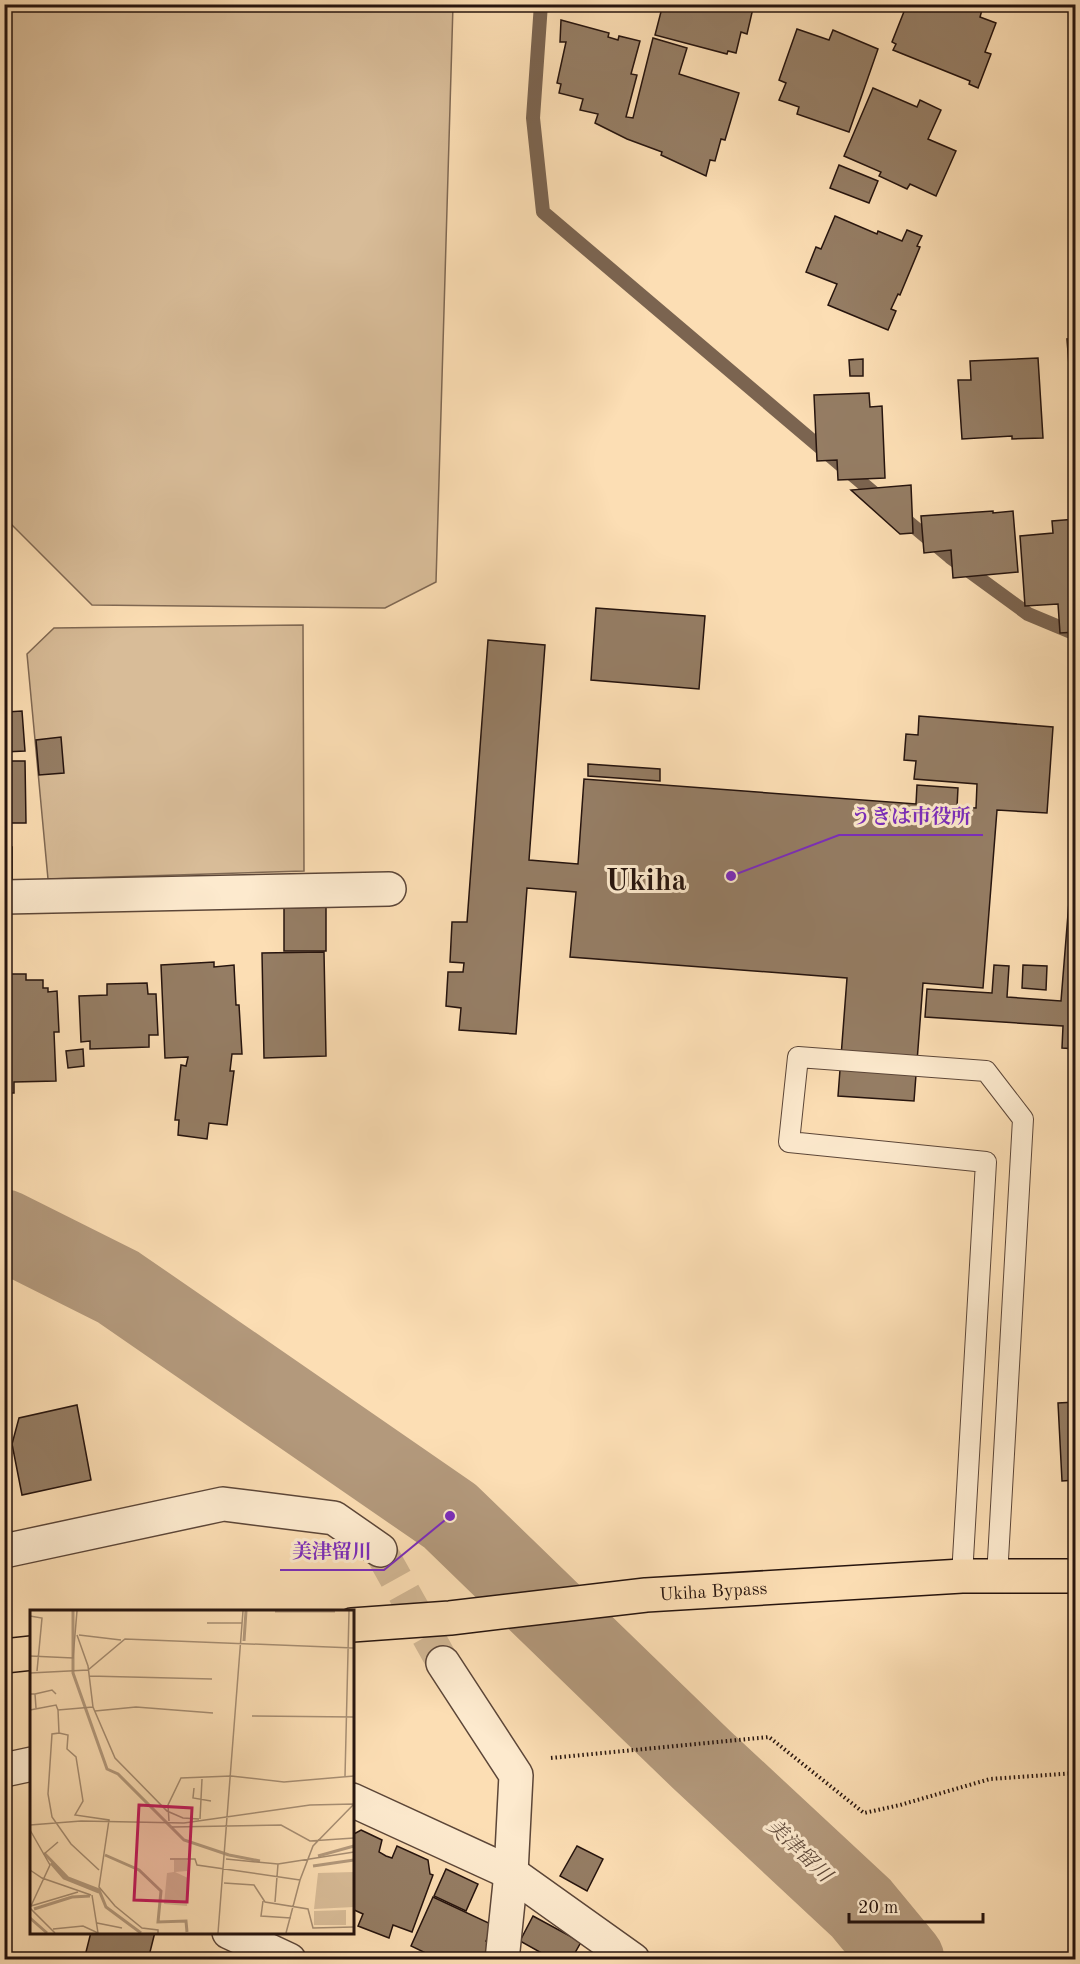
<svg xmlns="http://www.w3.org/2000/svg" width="1080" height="1964" font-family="'Old Standard TT','Noto Serif JP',serif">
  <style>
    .green { fill: #d8bc98; stroke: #7f6853; stroke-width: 1.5 }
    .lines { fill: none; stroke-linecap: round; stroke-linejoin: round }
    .stream { stroke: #7b6450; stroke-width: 14 }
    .river { stroke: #b3997c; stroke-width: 81 }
    .building { fill: #957d64; stroke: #26140e; stroke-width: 1.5 }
    .minor-tunnel { stroke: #d1b693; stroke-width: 33; stroke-dasharray: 33 16; stroke-linecap: butt }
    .service-casing { stroke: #5c4638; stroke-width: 22 }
    .minor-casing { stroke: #5c4638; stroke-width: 36 }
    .trunk-casing { stroke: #26140e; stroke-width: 36 }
    .path { stroke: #26140e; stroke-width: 4; stroke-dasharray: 1.5 3; stroke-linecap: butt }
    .service { stroke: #fdeace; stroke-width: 20 }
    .minor { stroke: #fdeace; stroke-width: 33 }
    .trunk { stroke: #fcdeb4; stroke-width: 33 }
    .labels { text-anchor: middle; stroke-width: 6; stroke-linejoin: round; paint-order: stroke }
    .street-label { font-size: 18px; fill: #26140e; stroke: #fdeace }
    .water-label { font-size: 20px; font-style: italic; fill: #5e493a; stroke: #fdeace }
    .town-label { font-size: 30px; font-weight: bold; fill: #26140e; stroke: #fdeace }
    .inset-river { fill: none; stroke: #b3997c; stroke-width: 3 }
    .inset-road { fill: none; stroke: #a68d72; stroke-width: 1.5 }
    .view { fill: #c2185b; fill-opacity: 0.15; stroke: #c2185b; stroke-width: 3 }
    .inset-edge { fill: none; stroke: #26140e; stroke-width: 3 }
    .leader { fill: none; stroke: #7b2cbf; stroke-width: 2 }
    .callout-dot { fill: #7b2cbf; stroke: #fdeace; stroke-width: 2 }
    .callout-label { font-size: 20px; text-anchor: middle; font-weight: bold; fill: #7b2cbf; stroke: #fdeace; stroke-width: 6; stroke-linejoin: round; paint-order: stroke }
  </style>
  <rect width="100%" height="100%" fill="#fcdeb4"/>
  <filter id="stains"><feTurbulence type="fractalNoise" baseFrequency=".00333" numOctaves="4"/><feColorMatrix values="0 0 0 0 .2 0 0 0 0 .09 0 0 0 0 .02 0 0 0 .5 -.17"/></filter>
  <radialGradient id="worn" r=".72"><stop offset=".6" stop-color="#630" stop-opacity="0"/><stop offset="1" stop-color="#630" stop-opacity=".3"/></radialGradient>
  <g class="green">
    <polygon points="4,5 453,5 436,582 385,608 92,605 5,518"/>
    <polygon points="303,625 304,871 48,879 27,654 54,628"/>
  </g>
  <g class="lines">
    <g class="stream">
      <polyline points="541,4 533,118 543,212 881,499"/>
      <polyline points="900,515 950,557 1028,614 1076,634"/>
    </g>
    <polyline class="river" points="4,1230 118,1287 450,1516 702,1760 861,1908 904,1960"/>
  </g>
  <g class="building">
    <polygon points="663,4 754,4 747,34 741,32 736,53 728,51 727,54 655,35"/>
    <polygon points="907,4 968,4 982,10 980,17 996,23 985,52 991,54 978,88 969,84 970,81 893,50 896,44 892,42"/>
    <polygon points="561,20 609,33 608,37 618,40 619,36 640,41 631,74 637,75 626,117 633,118 653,38 687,48 679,74 739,93 725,140 721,139 715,161 710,160 706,176 661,155 662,152 627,139 595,123 598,114 580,110 583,99 559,93 561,84 557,83 566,42 560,42"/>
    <polygon points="797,29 829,40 833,30 878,49 849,132 797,114 799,107 779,100 786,83 779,80"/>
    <polygon points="873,88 917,107 920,100 941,110 928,139 956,151 936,196 910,184 907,189 879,176 881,172 844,156"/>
    <polygon points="839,165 878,181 869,203 830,188"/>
    <polygon points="835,216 877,234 878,231 902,241 907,230 922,236 917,246 920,247 900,295 898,294 891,309 896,311 888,330 828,305 837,284 806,272 816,247 821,249"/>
    <polygon points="1076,338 1076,391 1071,392 1067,339"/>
    <polygon points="1038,358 1043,438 1012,439 1012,436 962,439 958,380 971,380 970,361"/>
    <polygon points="863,359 863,376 850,376 849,360"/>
    <polygon points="869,393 870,407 882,406 885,478 838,480 837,460 817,461 814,395"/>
    <polygon points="911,485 913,533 900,534 851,490"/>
    <polygon points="993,511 993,513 1013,511 1018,572 953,578 951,550 924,553 921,516"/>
    <polygon points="1076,519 1076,632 1060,633 1058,604 1025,606 1020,536 1053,533 1052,521"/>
    <polygon points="596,608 705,616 699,689 591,680"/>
    <polygon points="488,640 545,645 529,860 578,864 584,779 916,804 917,785 958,788 957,807 976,808 977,784 914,779 916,761 904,760 906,734 918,735 919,716 1053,727 1047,813 997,810 983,988 923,983 914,1101 838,1096 847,978 570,957 576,892 527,888 516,1034 459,1030 461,1008 446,1006 448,972 463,972 464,963 450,962 452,922 467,922"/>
    <polygon points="4,701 6,712 22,711 25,751 4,752"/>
    <polygon points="61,737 64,773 39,775 36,740"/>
    <polygon points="4,761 25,761 26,823 4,823"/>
    <polygon points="588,764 660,769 660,781 588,776"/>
    <polygon points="9,833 10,847 12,847 12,879 4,878 4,834"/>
    <polygon points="1071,877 1076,878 1076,1049 1062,1048 1063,1026 925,1017 927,989 992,993 994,965 1009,966 1007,997 1061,1001"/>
    <polygon points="326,907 326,951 284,951 284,908"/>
    <polygon points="324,952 326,1056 264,1058 262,953"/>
    <polygon points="214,962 214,967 234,965 236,1005 239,1005 242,1054 232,1054 230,1071 234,1071 227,1125 209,1123 207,1139 178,1135 179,1120 175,1120 181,1065 186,1066 188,1057 165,1058 161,965"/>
    <polygon points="1023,965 1047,966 1046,990 1022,988"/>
    <polygon points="4,974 26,974 26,980 43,980 43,988 48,988 48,992 57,991 59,1032 54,1032 56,1081 14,1082 14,1093 4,1093 4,1041 7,1041 6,1026 4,1026"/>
    <polygon points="147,983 148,994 156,994 158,1035 149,1035 149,1047 90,1049 90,1041 81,1042 79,996 107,995 107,984"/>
    <polygon points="83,1049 84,1066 68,1068 66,1051"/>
    <polygon points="1076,1402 1076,1480 1062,1481 1058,1403"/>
    <polygon points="77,1405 91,1480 22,1495 12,1444 19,1418"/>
    <polygon points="361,1830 382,1840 379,1852 386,1856 392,1858 397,1846 428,1860 430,1874 433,1875 412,1932 393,1925 389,1938 358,1926 363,1914 352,1909 352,1835"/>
    <polygon points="577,1846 603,1859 587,1891 560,1876"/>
    <polygon points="446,1869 478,1884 466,1911 434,1896"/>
    <polygon points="433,1897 493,1925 486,1941 491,1943 484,1960 440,1960 411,1946"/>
    <polygon points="533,1916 581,1942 571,1960 554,1960 520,1941"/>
    <polygon points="91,1932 155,1932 148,1960 84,1960"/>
  </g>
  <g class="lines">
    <polyline class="minor-tunnel" points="380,1550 443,1663"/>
    <defs>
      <polyline id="service" points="962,1576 986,1162 789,1142 798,1057 986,1071 1023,1119 997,1577"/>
      <g id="minor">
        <polyline points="4,897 389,889"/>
        <polyline points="4,1551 223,1504 334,1518 380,1550"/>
        <polyline points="443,1663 516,1775 511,1873 502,1960"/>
        <polyline points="4,1770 32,1764"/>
        <polyline points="352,1800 511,1873 633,1960"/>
        <polyline points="229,1932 289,1960"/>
      </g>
      <g id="trunk">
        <path id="s1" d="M352,1625L450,1618L646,1595L962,1576H1076"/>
        <polyline points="4,1656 32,1653"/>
      </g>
    </defs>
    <use href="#service" class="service-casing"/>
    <use href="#minor" class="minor-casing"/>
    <use href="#trunk" class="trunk-casing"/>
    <polyline class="path" points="551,1758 769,1737 864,1813 900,1805 990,1779 1076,1773"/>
    <use href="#service" class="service"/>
    <use href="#minor" class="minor"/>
    <use href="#trunk" class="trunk"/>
  </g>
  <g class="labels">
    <g class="street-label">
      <text dy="6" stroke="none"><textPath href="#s1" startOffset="363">Ukiha Bypass</textPath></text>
    </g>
    <g class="water-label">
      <text transform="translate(800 1850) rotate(44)" y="7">美津留川</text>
    </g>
    <g class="town-label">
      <text x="646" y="890">Ukiha</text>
    </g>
  </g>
  <g transform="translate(30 1610)">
    <rect width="324" height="324" fill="#fcdeb4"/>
    <path d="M144,250H157V261L145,262L158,268L157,296L134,294L137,263L144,262ZM324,262V297L284,299L288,263ZM316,300V315H284V301Z" fill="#d8bc98"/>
    <path class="inset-river" d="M43,1V63L77,159L88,164L154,230L199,245M245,1H305M214,31L216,1M14,243L38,268L69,280L76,297L111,323M75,245L109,260L131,281L128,312L156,311L157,322M199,245L230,251M288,246L324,236M21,253L34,268L69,282M283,256L324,250M4,299L42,287L60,286M0,308L17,323"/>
    <path class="inset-road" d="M0,6L12,8L7,61M177,13H212M47,25L58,56L63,97L85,148L137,201L153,208L169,209M49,25L91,30M0,46L43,48L47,1M0,63L58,60L95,29L324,38M59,66L182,69M0,84H5L6,98M5,84L22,80L26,84M0,100L26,95L28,100L63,97M28,100L29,123L22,124L18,184L22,207L41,234L69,260M65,101L106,97L183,103M222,106L324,107M29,123L38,125L37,139L46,147L53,191L45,205L79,210L69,277L85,296L112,318L128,320V323M315,166L319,1M164,178L163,188L181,191M170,209L172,169M139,211L138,195L151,168L201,166L254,172L324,166M0,215L51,211L154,213L280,195L324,194M142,217L251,215L280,231L324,228M0,220L20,255L0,298L25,323M14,244L28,232M140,249H165L167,255L270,270M196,249L248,254L324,242M0,260L12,268L61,285M194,273L224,275L235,292L278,299L283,318L324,317M233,291L231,306L261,308M245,292L248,254M1,296L48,282M67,313L92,318M23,319L53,316L68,323L62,285M188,323L213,1M256,323L270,270L283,236L324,194"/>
    <path class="view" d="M109,195L162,198L157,292L104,290Z"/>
    <rect width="324" height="324" class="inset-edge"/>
  </g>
  <path class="leader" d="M731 876L839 835H983M450 1516L384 1570H280"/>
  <g class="callout-dot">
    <circle cx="731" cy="876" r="6"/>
    <circle cx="450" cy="1516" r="6"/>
  </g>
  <g class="callout-label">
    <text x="911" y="823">うきは市役所</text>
    <text x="332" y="1558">美津留川</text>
  </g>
  <rect width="1080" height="1964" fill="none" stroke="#fcdeb4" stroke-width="24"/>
  <rect x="6" y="6" width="1068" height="1952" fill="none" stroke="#26140e" stroke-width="3"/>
  <rect x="12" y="12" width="1056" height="1940" fill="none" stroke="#26140e" stroke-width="1.5"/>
  <path d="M849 1913v9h134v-9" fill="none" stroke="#26140e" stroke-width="3"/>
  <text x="858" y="1913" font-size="18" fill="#26140e" stroke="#fdeace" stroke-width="4.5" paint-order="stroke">20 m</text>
  <rect width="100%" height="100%" filter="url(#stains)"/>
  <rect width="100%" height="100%" fill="url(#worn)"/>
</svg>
